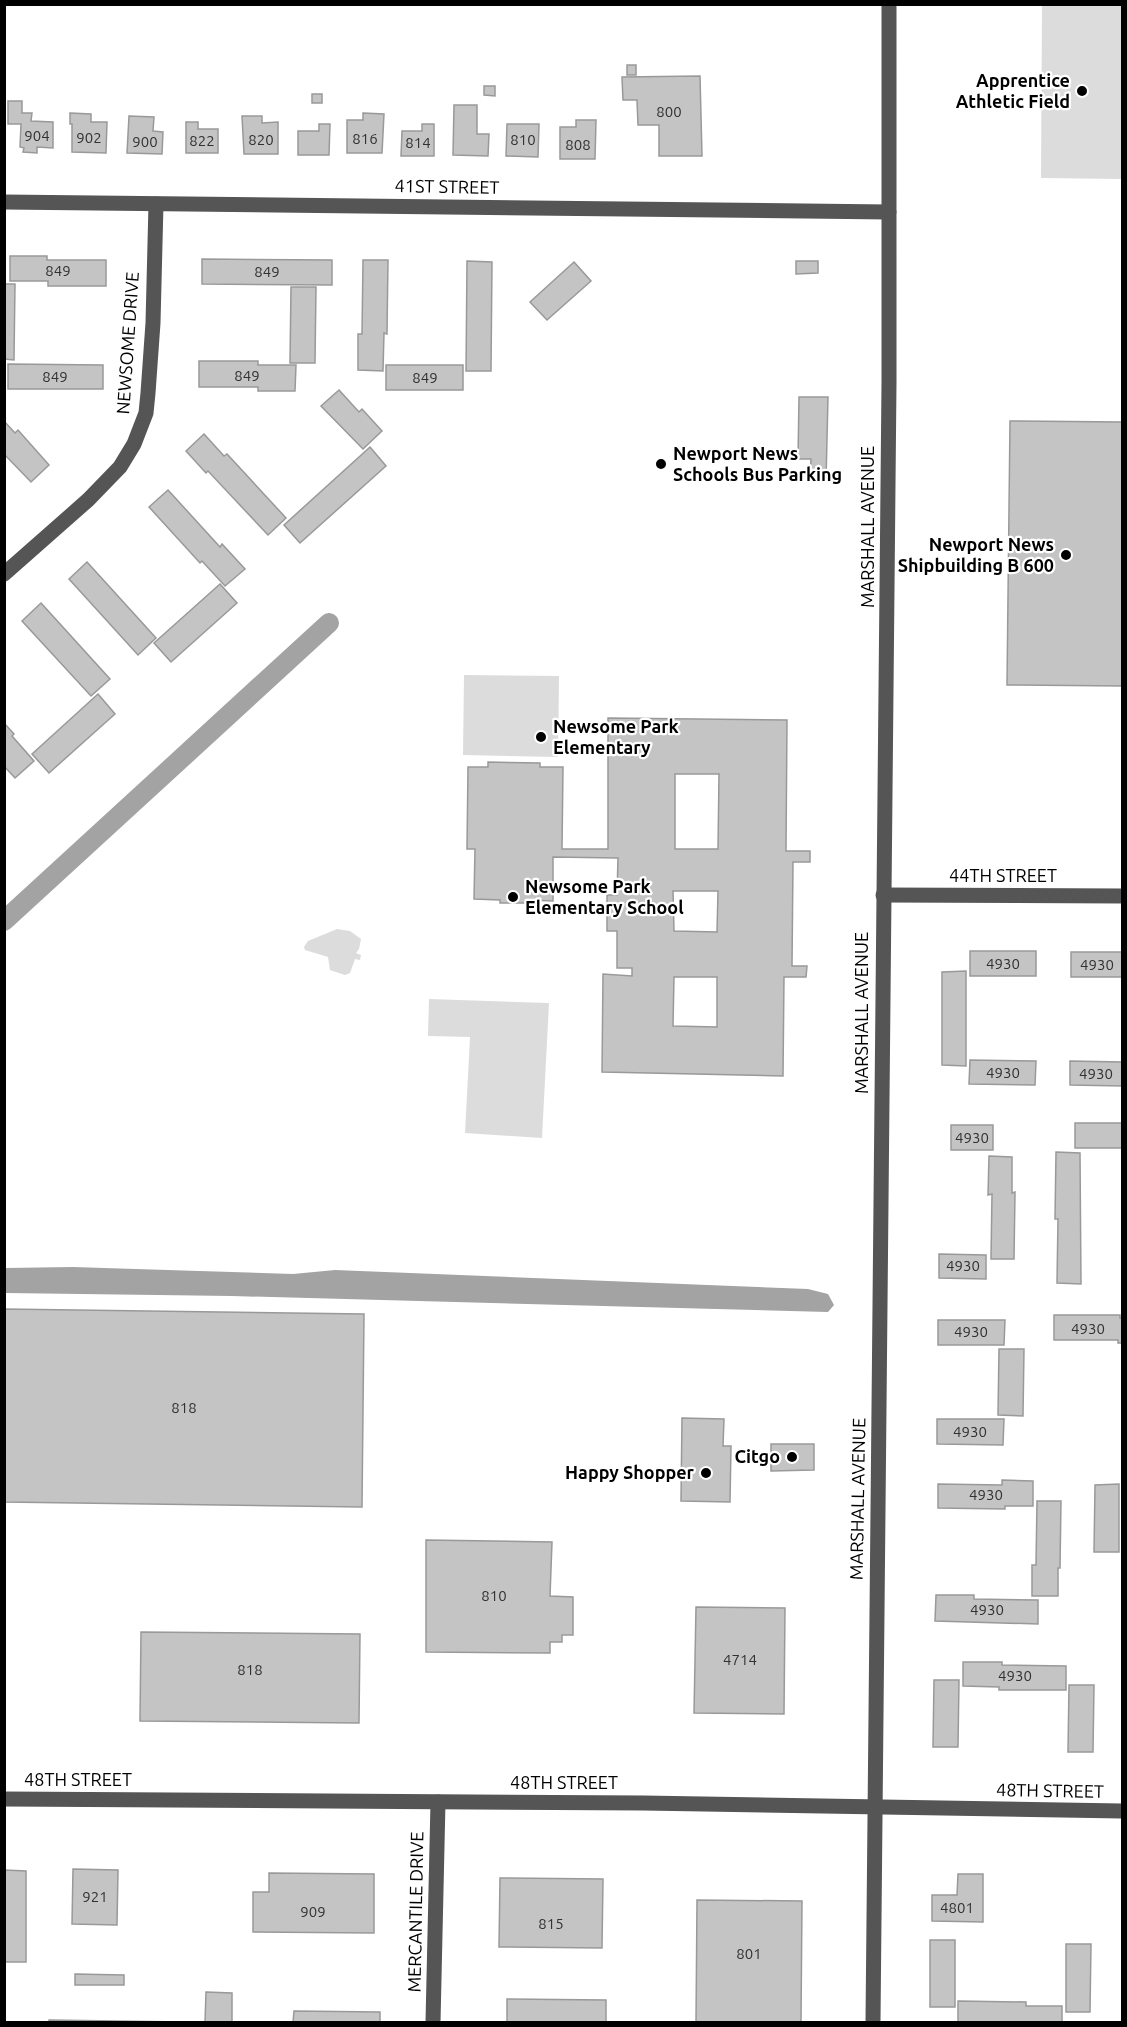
<svg xmlns="http://www.w3.org/2000/svg" width="1127" height="2027" font-family="Ubuntu,sans-serif">
  <style>
    .green { fill: #dcdcdc }
    .water { fill: #a3a3a3 }
    .lines { fill: none; stroke-linecap: round; stroke-linejoin: round }
    .canal { stroke: #a3a3a3; stroke-width: 20 }
    .building { fill: #c4c4c4; stroke: #999; stroke-width: 1.5; fill-rule: evenodd }
    .minor { stroke: #555; stroke-width: 15 }
    .poi-dot { fill: #000; stroke: #fff; stroke-width: 2 }
    .labels { text-anchor: middle; stroke-width: 4.5; stroke-linejoin: round; paint-order: stroke }
    .number-label { font-size: 15px; fill: #313131 }
    .poi-label { font-size: 18px; font-weight: bold; fill: #000; stroke: #fff; text-anchor: end }
    .street-label { font-size: 18px; fill: #000; stroke: #fff }
  </style>
  <rect width="100%" height="100%" fill="#fff"/>
  <g class="green">
    <polygon points="1042,5 1122,5 1122,179 1041,178"/>
    <polygon points="464,675 559,676 558,757 463,755"/>
    <polygon points="337,929 350,931 361,939 359,949 356,953 361,955 360,960 355,959 350,973 345,975 330,970 328,957 305,950 304,947 308,941"/>
    <polygon points="429,999 549,1003 542,1138 465,1133 470,1037 428,1036"/>
  </g>
  <polygon class="water" points="73,1267 293,1274 335,1270 808,1289 828,1294 834,1305 828,1312 232,1296 5,1293 5,1268"/>
  <g class="lines">
    <polyline class="canal" points="4,921 329,623"/>
  </g>
  <g class="building">
    <rect x="627" y="65" width="9" height="10"/>
    <polygon points="700,76 702,156 659,156 659,125 638,125 637,100 623,100 622,77"/>
    <polygon points="484,86 495,86 495,96 484,95"/>
    <rect x="312" y="94" width="10" height="9"/>
    <polygon points="8,101 22,101 22,113 32,113 31,121 53,122 53,148 37,147 37,153 23,152 24,148 20,147 21,124 8,124"/>
    <polygon points="454,105 477,105 477,134 489,134 488,156 453,155"/>
    <polygon points="70,113 91,114 91,122 107,122 106,153 72,152 72,124 70,124"/>
    <polygon points="363,113 384,114 382,153 347,153 347,120 363,120"/>
    <polygon points="129,116 154,117 153,131 163,132 162,154 127,153"/>
    <polygon points="242,116 262,116 262,123 278,122 278,154 244,154"/>
    <polygon points="576,120 596,120 595,159 560,159 560,127 576,127"/>
    <polygon points="186,122 198,122 198,129 218,129 218,153 186,153"/>
    <polygon points="319,124 330,124 329,155 298,155 298,131 319,131"/>
    <polygon points="422,124 434,124 434,156 401,156 402,131 422,131"/>
    <polygon points="507,124 539,124 538,157 506,156"/>
    <polygon points="10,256 47,256 47,260 106,260 106,286 48,286 48,281 10,281"/>
    <polygon points="202,259 332,260 332,285 202,284"/>
    <polygon points="363,260 388,260 387,334 384,333 383,371 358,370 358,334 362,334"/>
    <polygon points="467,261 492,262 491,371 466,371"/>
    <polygon points="796,261 818,261 818,273 796,274"/>
    <polygon points="574,262 591,281 547,320 530,302"/>
    <polygon points="4,284 15,284 14,360 4,359"/>
    <polygon points="291,287 316,287 315,363 290,363"/>
    <polygon points="199,361 258,361 258,365 296,365 295,391 258,391 258,387 199,387"/>
    <polygon points="8,364 103,365 103,389 8,389"/>
    <rect x="386" y="365" width="77" height="25"/>
    <polygon points="339,390 359,412 362,409 382,431 363,449 321,406"/>
    <polygon points="799,397 828,397 826,481 810,481 811,459 798,459"/>
    <polygon points="4,421 15,433 18,430 49,465 31,482 4,454"/>
    <polygon points="1010,421 1122,422 1122,686 1007,685"/>
    <polygon points="204,434 224,456 227,454 286,518 268,535 208,471 206,473 186,451"/>
    <polygon points="370,447 386,466 300,543 284,525"/>
    <polygon points="168,490 220,547 222,544 245,569 225,586 202,561 200,563 149,507"/>
    <polygon points="87,562 156,638 138,655 69,579"/>
    <polygon points="220,584 237,603 171,662 154,643"/>
    <polygon points="41,603 110,679 91,696 22,621"/>
    <polygon points="98,694 115,714 49,773 32,754"/>
    <path d="M608,718L787,720L786,851H810V862H793L792,966H807L806,977H784L783,1076L602,1072L603,974L632,976V968H617V931H607V895H617L618,858L553,857V901L527,900V903H500V900L474,899L475,849H467L468,767H488V762L540,763V767H563L562,849H608ZM675,774H719L718,849H675ZM673,891H718L717,932L674,931ZM674,977H717V1027L673,1026Z"/>
    <polygon points="4,723 14,734 12,736 34,761 15,778 4,766"/>
    <rect x="970" y="951" width="66" height="25"/>
    <rect x="1071" y="952" width="51" height="25"/>
    <polygon points="966,971 966,1066 942,1065 942,972"/>
    <polygon points="970,1060 1036,1061 1035,1085 969,1084"/>
    <polygon points="1070,1061 1122,1062 1122,1086 1070,1085"/>
    <rect x="1075" y="1123" width="47" height="25"/>
    <rect x="951" y="1125" width="42" height="25"/>
    <polygon points="1056,1152 1080,1153 1081,1284 1057,1283 1058,1219 1055,1219"/>
    <polygon points="989,1156 1012,1157 1012,1193 1015,1192 1014,1259 991,1259 992,1194 988,1195"/>
    <polygon points="939,1254 986,1255 986,1279 939,1278"/>
    <polygon points="4,1309 364,1314 362,1507 4,1502"/>
    <polygon points="1054,1315 1120,1315 1120,1318 1122,1318 1122,1343 1118,1343 1118,1340 1054,1340"/>
    <polygon points="938,1320 1005,1320 1004,1345 938,1345"/>
    <polygon points="999,1349 1024,1349 1023,1416 998,1415"/>
    <polygon points="682,1418 724,1419 723,1446 731,1446 730,1502 681,1501"/>
    <polygon points="937,1419 1004,1419 1003,1445 937,1444"/>
    <polygon points="771,1444 814,1444 814,1470 771,1471"/>
    <polygon points="1002,1480 1033,1481 1033,1506 1005,1506 1005,1509 938,1508 938,1484 1002,1485"/>
    <polygon points="1119,1484 1119,1552 1094,1552 1095,1485"/>
    <polygon points="1037,1501 1061,1501 1060,1568 1058,1568 1058,1596 1032,1596 1032,1565 1036,1565"/>
    <polygon points="426,1540 552,1542 550,1596 573,1597 573,1635 562,1635 562,1642 550,1642 550,1653 426,1652"/>
    <polygon points="936,1595 974,1595 974,1599 1038,1600 1038,1624 935,1621"/>
    <polygon points="696,1607 785,1608 784,1714 694,1713"/>
    <polygon points="141,1632 360,1634 359,1723 140,1721"/>
    <polygon points="963,1662 1002,1662 1002,1665 1066,1666 1066,1690 999,1690 999,1687 963,1686"/>
    <polygon points="934,1680 959,1680 958,1747 933,1747"/>
    <polygon points="1069,1685 1094,1685 1093,1752 1068,1752"/>
    <polygon points="73,1869 118,1870 117,1925 72,1924"/>
    <polygon points="4,1870 26,1871 26,1962 4,1962"/>
    <polygon points="269,1873 374,1874 374,1933 253,1932 253,1892 269,1892"/>
    <polygon points="958,1874 983,1874 983,1922 932,1921 932,1895 957,1895"/>
    <polygon points="500,1878 603,1879 602,1948 499,1947"/>
    <polygon points="697,1900 802,1901 801,2022 696,2022"/>
    <rect x="930" y="1940" width="25" height="67"/>
    <polygon points="1066,1944 1091,1944 1090,2012 1066,2012"/>
    <polygon points="75,1974 124,1975 124,1985 75,1985"/>
    <polygon points="206,1992 232,1993 232,2022 205,2022"/>
    <polygon points="507,1999 606,2000 606,2022 507,2022"/>
    <polygon points="958,2001 1026,2002 1026,2006 1062,2006 1062,2022 958,2022"/>
    <polygon points="294,2011 380,2012 380,2022 293,2022"/>
    <polygon points="49,2020 183,2022 49,2022"/>
  </g>
  <g class="lines">
    <g class="minor">
      <polyline points="4,202 889,212"/>
      <polyline points="4,574 88,500 120,467 134,444 146,413 148,393 153,323 156,204"/>
      <polyline points="883,895 1122,896"/>
      <polyline points="4,1799 643,1803 1122,1811"/>
      <polyline points="433,2022 438,1802"/>
      <polyline points="873,2022 889,383 889,4"/>
    </g>
  </g>
  <g class="poi-dot">
    <circle cx="1082" cy="91" r="6"/>
    <circle cx="661" cy="464" r="6"/>
    <circle cx="1066" cy="555" r="6"/>
    <circle cx="541" cy="737" r="6"/>
    <circle cx="513" cy="897" r="6"/>
    <circle cx="792" cy="1457" r="6"/>
    <circle cx="706" cy="1473" r="6"/>
  </g>
  <g class="labels">
    <g class="number-label">
      <text x="669" y="117">800</text>
      <text x="37" y="141">904</text>
      <text x="89" y="143">902</text>
      <text x="365" y="144">816</text>
      <text x="261" y="145">820</text>
      <text x="523" y="145">810</text>
      <text x="202" y="146">822</text>
      <text x="145" y="147">900</text>
      <text x="418" y="148">814</text>
      <text x="578" y="150">808</text>
      <text x="58" y="276">849</text>
      <text x="267" y="277">849</text>
      <text x="247" y="381">849</text>
      <text x="55" y="382">849</text>
      <text x="425" y="383">849</text>
      <text x="1003" y="969">4930</text>
      <text x="1097" y="970">4930</text>
      <text x="1003" y="1078">4930</text>
      <text x="1096" y="1079">4930</text>
      <text x="972" y="1143">4930</text>
      <text x="963" y="1271">4930</text>
      <text x="1088" y="1334">4930</text>
      <text x="971" y="1337">4930</text>
      <text x="184" y="1413">818</text>
      <text x="970" y="1437">4930</text>
      <text x="986" y="1500">4930</text>
      <text x="494" y="1601">810</text>
      <text x="987" y="1615">4930</text>
      <text x="740" y="1665">4714</text>
      <text x="250" y="1675">818</text>
      <text x="1015" y="1681">4930</text>
      <text x="95" y="1902">921</text>
      <text x="957" y="1913">4801</text>
      <text x="313" y="1917">909</text>
      <text x="551" y="1929">815</text>
      <text x="749" y="1959">801</text>
    </g>
    <g class="poi-label">
      <text x="1070" y="87">Apprentice<tspan x="1070" dy="21">Athletic Field</tspan></text>
      <text x="673" y="460" text-anchor="start">Newport News<tspan x="673" dy="21">Schools Bus Parking</tspan></text>
      <text x="1054" y="551">Newport News<tspan x="1054" dy="21">Shipbuilding B 600</tspan></text>
      <text x="553" y="733" text-anchor="start">Newsome Park<tspan x="553" dy="21">Elementary</tspan></text>
      <text x="525" y="893" text-anchor="start">Newsome Park<tspan x="525" dy="21">Elementary School</tspan></text>
      <text x="780" y="1463">Citgo</text>
      <text x="694" y="1479">Happy Shopper</text>
    </g>
    <g class="street-label">
      <text transform="translate(447 187) rotate(1)" y="6">41ST STREET</text>
      <text transform="translate(128 343) rotate(-86)" y="6">NEWSOME DRIVE</text>
      <text transform="translate(868 527) rotate(-90)" y="6">MARSHALL AVENUE</text>
      <text x="1003" y="882">44TH STREET</text>
      <text transform="translate(862 1013) rotate(-90)" y="6">MARSHALL AVENUE</text>
      <text transform="translate(858 1499) rotate(-89)" y="6">MARSHALL AVENUE</text>
      <text x="78" y="1786">48TH STREET</text>
      <text x="564" y="1789">48TH STREET</text>
      <text transform="translate(1050 1791) rotate(1)" y="6">48TH STREET</text>
      <text transform="translate(416 1912) rotate(-89)" y="6">MERCANTILE DRIVE</text>
    </g>
  </g>
  <rect width="1127" height="2027" fill="none" stroke="#000000" stroke-width="12"/>
</svg>
